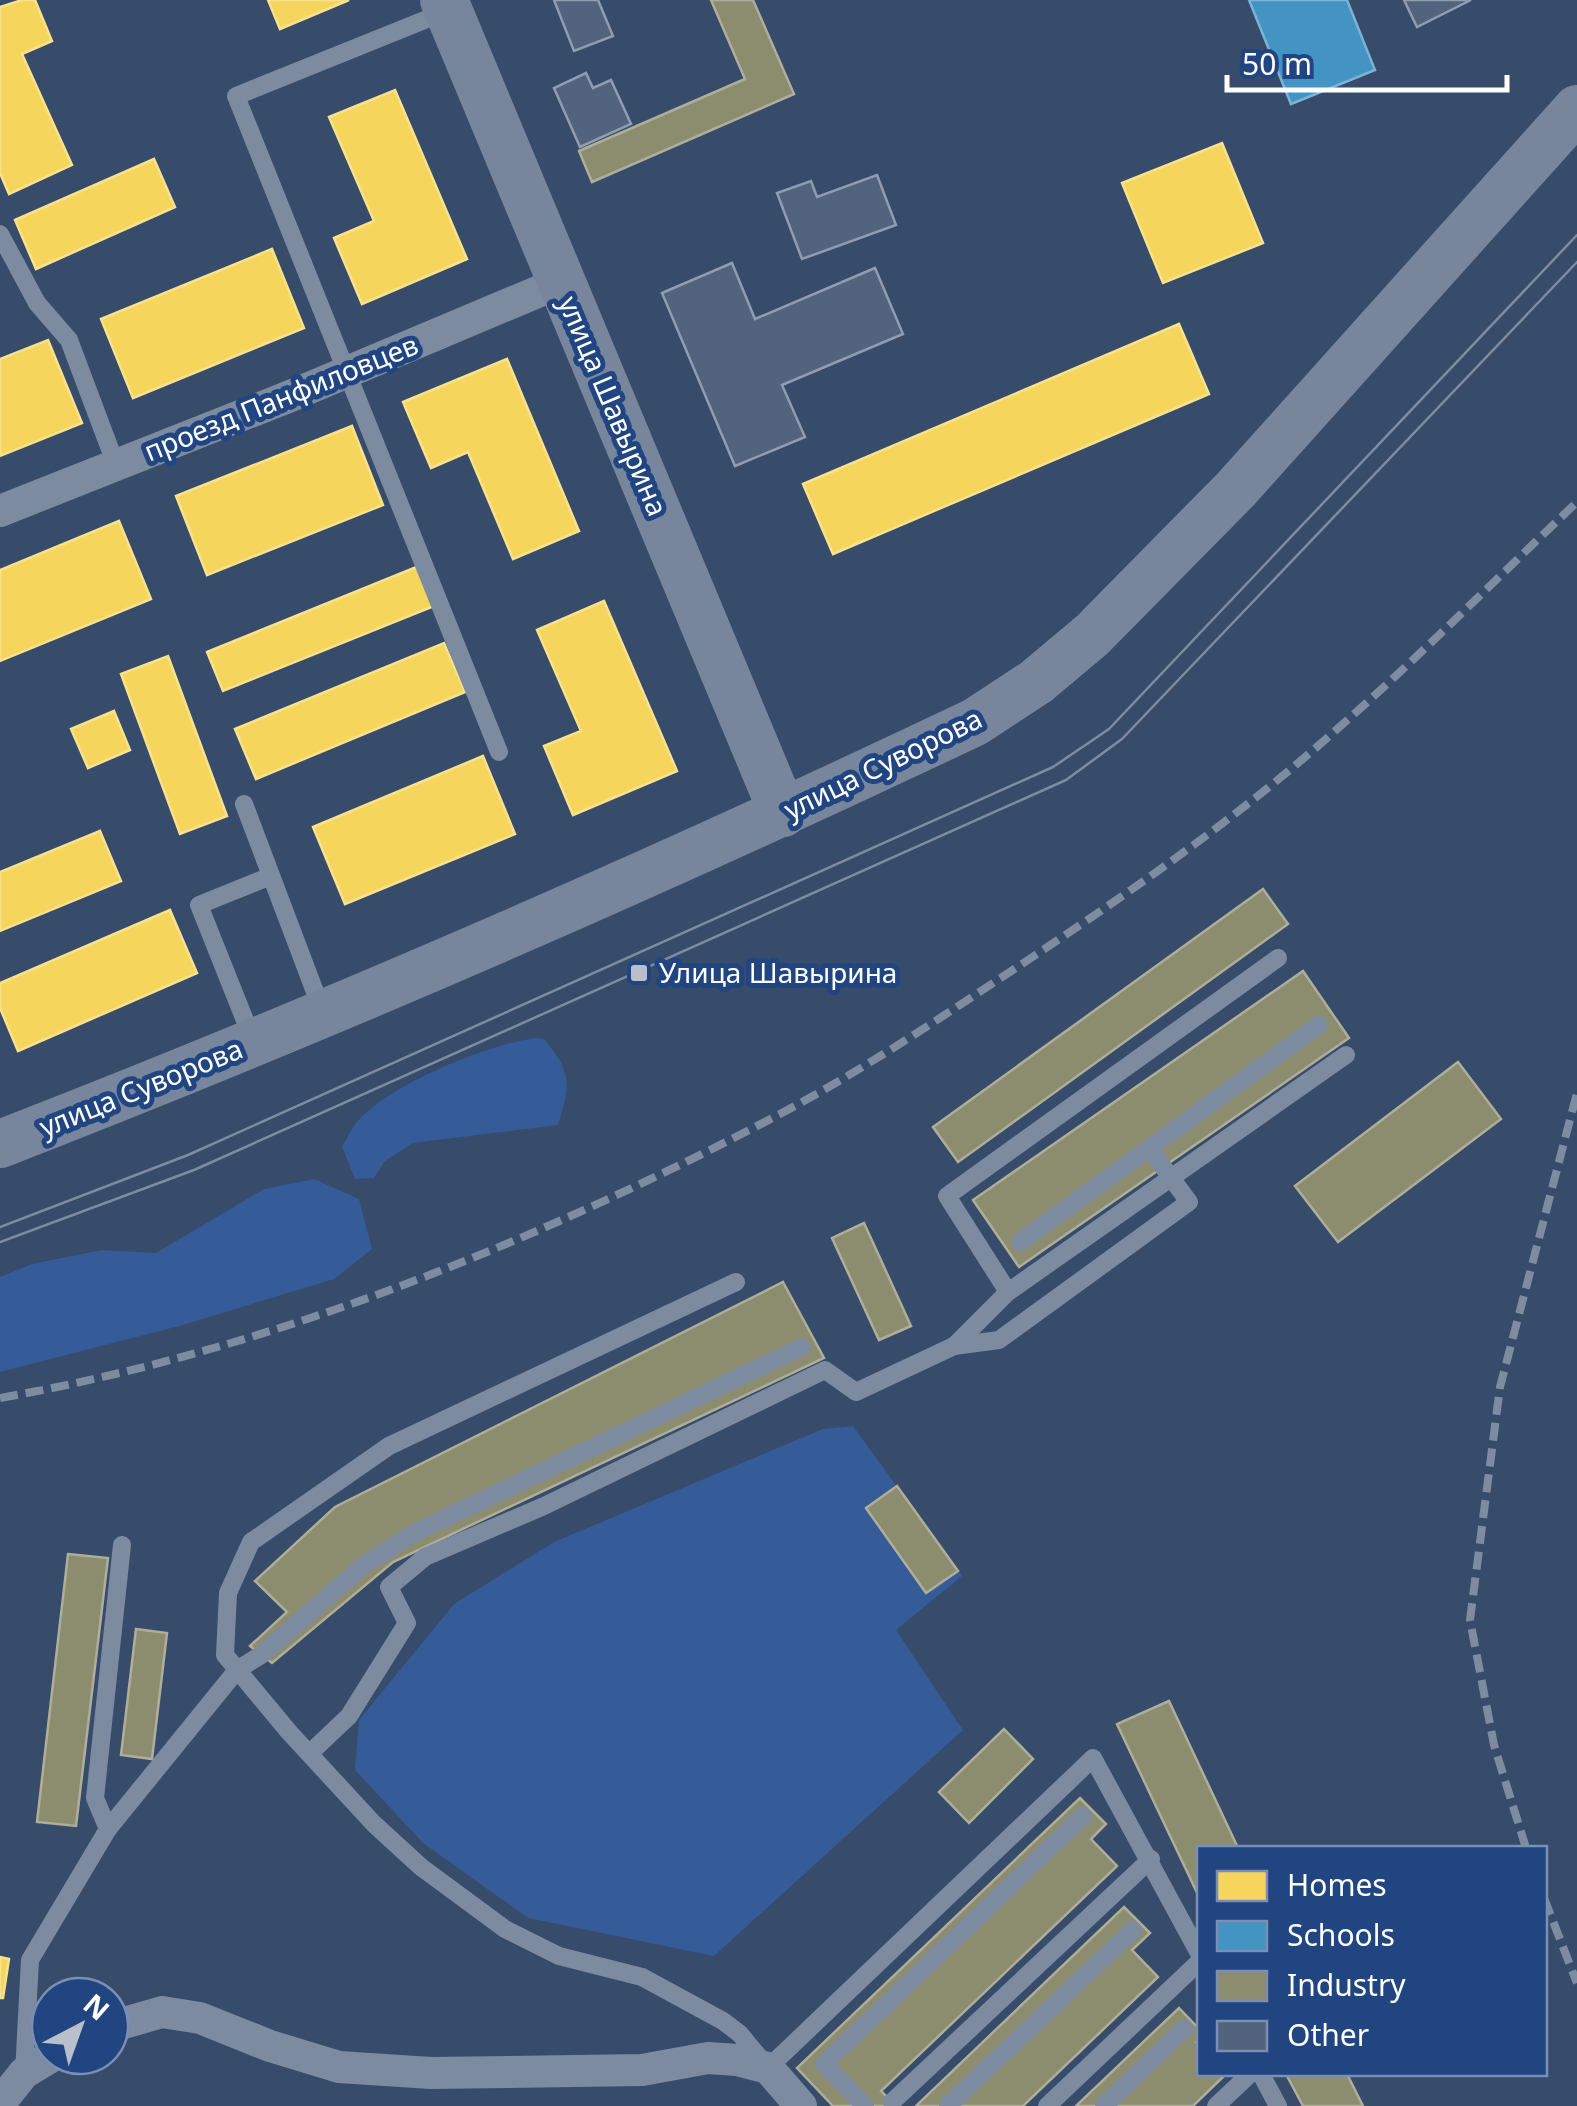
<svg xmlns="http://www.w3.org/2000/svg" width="1577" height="2106" font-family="'Noto Sans',sans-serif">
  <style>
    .green { fill: #355b98 }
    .homes { fill: #f6d55c; stroke: #f9e28d; stroke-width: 2.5 }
    .schools { fill: #4393c3; stroke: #7bb3d5; stroke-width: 2.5 }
    .industry { fill: #8c8c6e; stroke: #aeae9a; stroke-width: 2.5 }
    .building { fill: #52637d; stroke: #909cb0; stroke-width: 2.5 }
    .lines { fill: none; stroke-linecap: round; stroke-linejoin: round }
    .lane { stroke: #7d8ba1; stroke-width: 18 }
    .street { stroke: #7d8ba1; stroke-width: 32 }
    .secondary { stroke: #78869d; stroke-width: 48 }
    .tram { stroke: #7e8ca1; stroke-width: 2.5 }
    .rail { stroke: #7e8ca1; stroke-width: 8; stroke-dasharray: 18 8; stroke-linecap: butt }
    .poi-dot { fill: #b9c0cb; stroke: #214581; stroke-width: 4 }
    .labels { text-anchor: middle; stroke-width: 10; stroke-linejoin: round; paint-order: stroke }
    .street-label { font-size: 28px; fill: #fff; stroke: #214581 }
    .poi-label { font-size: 28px; fill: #fff; stroke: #214581; text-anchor: start }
  </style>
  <rect width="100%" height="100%" fill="#374b6b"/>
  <g class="green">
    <path d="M536,1038L544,1039C572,1072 571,1084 558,1125L413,1143L385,1161L374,1178L355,1179L342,1147C346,1140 349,1133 354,1126C382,1087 488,1044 536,1038Z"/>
    <polygon points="314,1179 359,1199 372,1249 334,1279 183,1325 0,1372 0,1277 32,1264 102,1250 156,1253 264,1189"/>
    <polygon points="853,1426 962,1576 896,1630 963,1730 714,1956 528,1918 423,1843 355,1770 359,1720 454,1604 554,1542 823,1429"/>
  </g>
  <g class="homes">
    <polygon points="22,0 35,0 52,41 22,54 72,165 9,194 0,173 0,7"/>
    <polygon points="268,0 349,0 280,29"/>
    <polygon points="395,90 467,259 362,304 334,238 374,221 329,117"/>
    <polygon points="1222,143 1263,243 1163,283 1122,183"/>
    <polygon points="154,159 175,207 36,269 15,220"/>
    <polygon points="272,249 304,328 133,398 101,319"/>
    <polygon points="1179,324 1209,394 833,554 803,484"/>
    <polygon points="48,340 82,423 0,456 0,359"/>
    <polygon points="507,359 579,531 513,559 468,452 431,468 403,402"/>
    <polygon points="352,426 383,505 207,575 176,496"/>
    <polygon points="119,521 151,599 0,661 0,570"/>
    <polygon points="419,566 434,606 223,691 207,652"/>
    <polygon points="604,601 677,771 573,815 544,746 581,731 537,630"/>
    <polygon points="444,643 465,692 256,779 235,729"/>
    <polygon points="168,656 227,816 180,834 121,674"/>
    <polygon points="114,711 130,750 88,768 71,729"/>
    <polygon points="483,756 515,834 345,904 313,827"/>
    <polygon points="100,831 121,881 0,931 0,872"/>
    <polygon points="170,910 197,973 18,1051 0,1008 0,983"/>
    <polygon points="0,1957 9,1959 3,1998 0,1998"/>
  </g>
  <polygon class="schools" points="1249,0 1347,0 1375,70 1291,104"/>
  <g class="industry">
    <polygon points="711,0 753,0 794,94 592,182 579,151 745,79"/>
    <polygon points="1263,889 1288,924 958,1162 933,1127"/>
    <polygon points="1303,971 1349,1038 1019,1267 973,1200"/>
    <polygon points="1458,1062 1501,1119 1338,1242 1295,1186"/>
    <polygon points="864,1223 911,1326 879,1340 832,1238"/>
    <polygon points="783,1282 824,1358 393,1562 272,1663 250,1646 287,1612 255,1581 335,1507"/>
    <polygon points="897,1486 958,1571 926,1593 866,1508"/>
    <polygon points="68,1554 108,1558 76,1826 37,1822"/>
    <polygon points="136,1629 167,1633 152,1759 121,1755"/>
    <polygon points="1169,1701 1238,1848 1200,1848 1200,1899 1117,1724"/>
    <polygon points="1004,1729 1033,1759 969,1823 939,1792"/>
    <polygon points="1080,1798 1106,1824 1091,1839 1117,1866 881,2091 896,2106 833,2106 797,2068"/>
    <polygon points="1124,1907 1150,1933 1132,1950 1158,1977 1023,2106 916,2106"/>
    <polygon points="1179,2008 1200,2030 1200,2039 1196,2042 1200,2046 1200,2074 1226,2074 1193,2106 1076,2106"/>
    <polygon points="1286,2074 1347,2074 1363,2106 1303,2106"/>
  </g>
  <g class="building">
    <polygon points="554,0 598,0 613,36 574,51"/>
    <polygon points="1404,0 1471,0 1417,27"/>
    <polygon points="586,73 593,88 611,80 631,124 580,147 554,88"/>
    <polygon points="877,175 896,225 802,259 777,193 811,181 817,197"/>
    <polygon points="732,263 755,319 875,268 903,334 782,385 805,437 735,466 662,293"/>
  </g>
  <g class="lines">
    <g class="lane">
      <polyline points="447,11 236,96 499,752"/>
      <polyline points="0,234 37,303 69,340 116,465"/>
      <polyline points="244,804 323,1013"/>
      <polyline points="254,1043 199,905 271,876"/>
      <polyline points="1020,1242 1319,1025"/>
      <polyline points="736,1282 389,1446 251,1542 228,1593 225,1655 289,1732 374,1824 421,1867 505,1929 559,1956 642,1977 723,2021 740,2034 768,2068 1093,1758 1200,1955"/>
      <polyline points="1008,1292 947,1196 1278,958"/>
      <polyline points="954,1346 999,1340 1189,1202 1149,1148"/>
      <polyline points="310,1753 349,1716 407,1623 389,1587 425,1557 544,1506 825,1370 856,1392 954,1346 1008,1292 1346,1055"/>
      <polyline points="108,1829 95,1798 122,1545"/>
      <polyline points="24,2073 30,1960 108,1829 237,1670 261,1655 364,1565 416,1532 802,1347"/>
      <polyline points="1261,2074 1278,2106"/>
      <polyline points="892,2102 1151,1859"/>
      <polyline points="865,2106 824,2064 1083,1816"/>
      <polyline points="948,2106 1133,1930"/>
      <polyline points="1047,2106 1200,1961"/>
      <polyline points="1104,2106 1184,2029"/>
      <polyline points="1216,2106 1250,2074"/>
    </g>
    <g class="street">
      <polyline points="0,511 288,397 561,282"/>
      <polyline points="110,2027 162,2012 200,2018 270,2046 339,2067 431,2073 642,2070 708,2058 737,2060 768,2068 801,2106"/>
      <polyline points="0,2103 24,2073 52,2056"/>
    </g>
    <g class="secondary">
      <polyline points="444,0 783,813"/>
      <path d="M0,1144C330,1016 655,874 975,722L1036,682L1092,635L1236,489L1577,109"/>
    </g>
    <g class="tram">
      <polyline points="0,1227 188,1155 1053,767 1109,729 1577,235"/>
      <polyline points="0,1242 194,1170 1066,780 1122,739 1577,262"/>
    </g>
    <g class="rail">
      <path d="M0,1398C271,1350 537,1242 780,1114C867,1068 949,1012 1031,958C1136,888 1241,815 1335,731C1418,658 1497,578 1577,502"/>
      <polyline points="1526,1848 1494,1745 1470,1620 1500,1387 1577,1093"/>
      <polyline points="1544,1898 1577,1983"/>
    </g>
  </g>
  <rect class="poi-dot" x="629" y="963" width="20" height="20" rx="5"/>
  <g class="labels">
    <g class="street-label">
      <text transform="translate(281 398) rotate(-22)" y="10">проезд Панфиловцев</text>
      <text transform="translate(613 406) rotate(67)" y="10">улица Шавырина</text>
      <text transform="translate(883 764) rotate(-26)" y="10">улица Суворова</text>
      <text transform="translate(141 1088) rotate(-22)" y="10">улица Суворова</text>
    </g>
    <g class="poi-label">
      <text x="659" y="983">Улица Шавырина</text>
    </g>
  </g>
  <rect x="1197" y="1846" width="350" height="230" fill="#214581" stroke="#7a8fb3" stroke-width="2.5"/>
  <rect x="1217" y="1871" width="50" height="30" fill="#f6d55c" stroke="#7a8fb3" stroke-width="2.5"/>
  <text x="1287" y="1896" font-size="30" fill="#ffffff">Homes</text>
  <rect x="1217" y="1921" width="50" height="30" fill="#4393c3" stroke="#7a8fb3" stroke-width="2.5"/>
  <text x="1287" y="1946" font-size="30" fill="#ffffff">Schools</text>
  <rect x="1217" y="1971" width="50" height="30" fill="#8c8c6e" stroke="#7a8fb3" stroke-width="2.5"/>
  <text x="1287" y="1996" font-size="30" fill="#ffffff">Industry</text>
  <rect x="1217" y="2021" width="50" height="30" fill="#52637d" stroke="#7a8fb3" stroke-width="2.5"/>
  <text x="1287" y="2046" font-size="30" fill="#ffffff">Other</text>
  <g transform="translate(80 2026) rotate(41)"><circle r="48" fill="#214581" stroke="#7a8fb3" stroke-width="2.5"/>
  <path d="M0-8L18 38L0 25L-18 38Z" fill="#b9c0cb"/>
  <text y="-15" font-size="28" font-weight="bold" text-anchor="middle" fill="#ffffff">N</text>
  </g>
  <path d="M1227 75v15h280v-15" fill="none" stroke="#ffffff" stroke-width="5"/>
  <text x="1242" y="75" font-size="30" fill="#ffffff" stroke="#214581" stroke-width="8" paint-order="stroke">50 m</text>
</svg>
